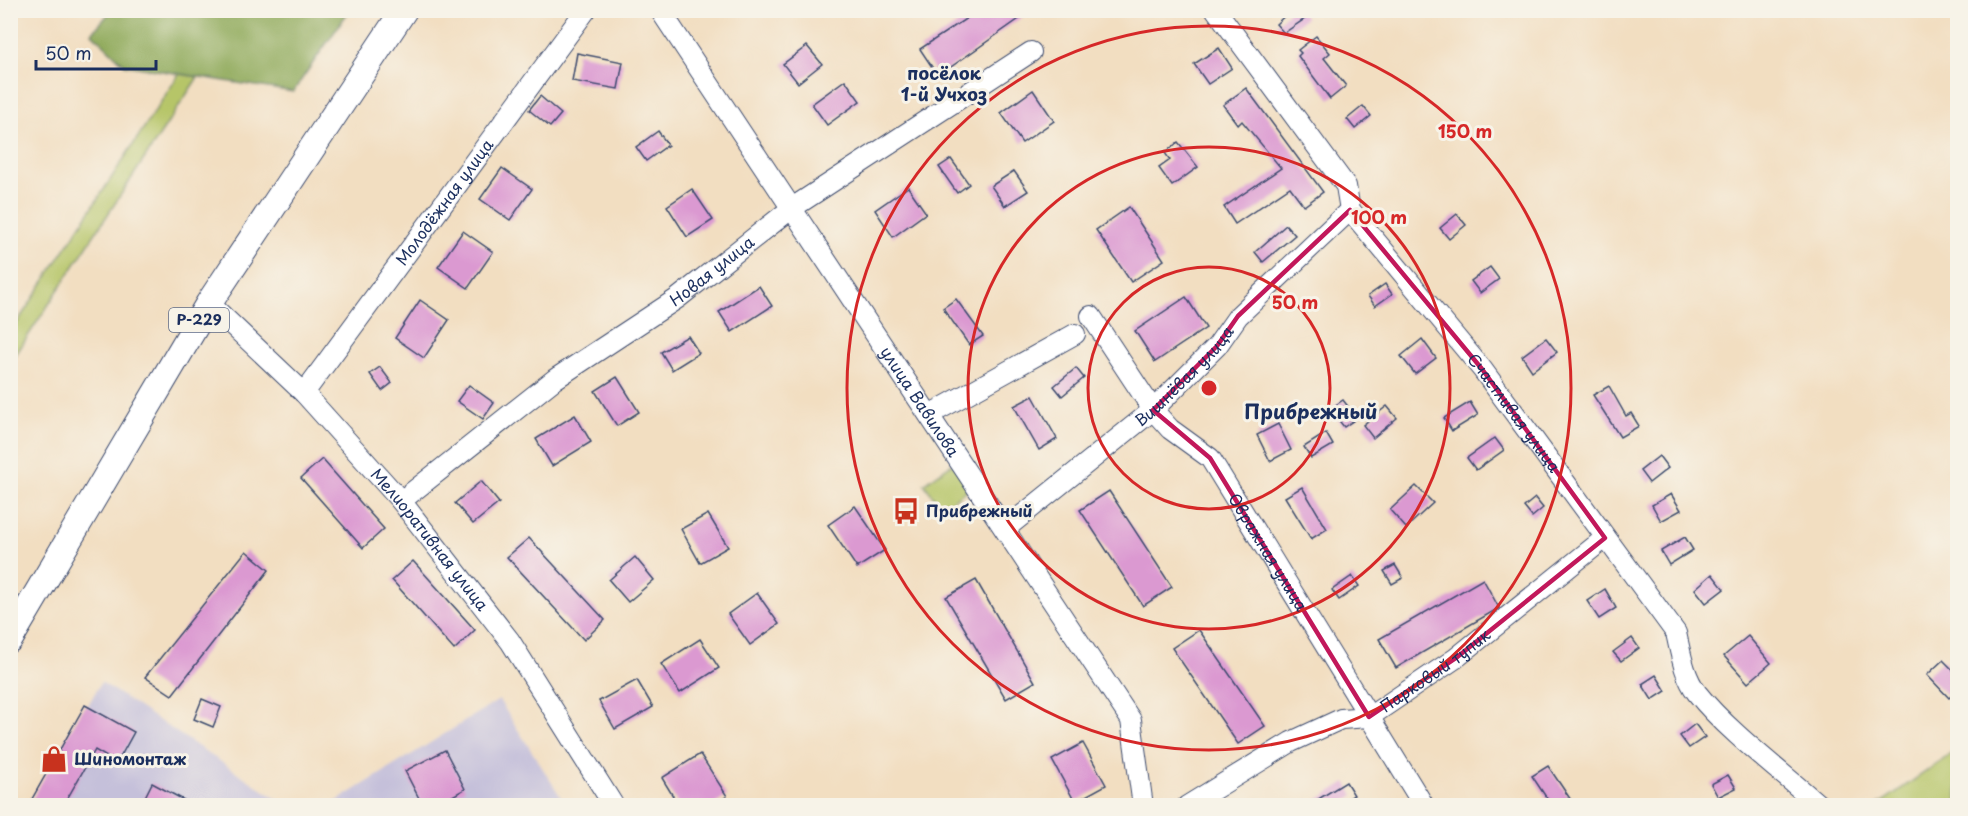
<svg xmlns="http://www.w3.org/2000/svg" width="1968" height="816" font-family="'Playpen Sans',sans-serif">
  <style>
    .industrial { fill: #c5c0da }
    .green { fill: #b6c567; stroke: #687a62; stroke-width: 1.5 }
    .forest { fill: #90aa5c; stroke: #566c5d; stroke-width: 1.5 }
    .building { fill: #db99d1 }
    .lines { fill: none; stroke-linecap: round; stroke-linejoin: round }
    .minor-casing { stroke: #3b496d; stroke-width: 22 }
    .major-casing { stroke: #3b496d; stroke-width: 28 }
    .minor { stroke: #fff; stroke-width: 20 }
    .major { stroke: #fff; stroke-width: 26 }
    .marked { fill: none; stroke: #c2185b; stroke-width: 4.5; stroke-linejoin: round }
    .ring { fill: none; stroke: #d62828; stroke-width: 3 }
    .labels { text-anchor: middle; stroke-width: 6; stroke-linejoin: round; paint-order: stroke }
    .shield { fill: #f7f3e8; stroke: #5d6a87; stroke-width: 1.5 }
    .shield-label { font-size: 15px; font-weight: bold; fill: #1b2f5e }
    .street-label { font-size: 16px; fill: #1b2f5e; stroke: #f7f3e8 }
    .poi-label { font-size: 16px; font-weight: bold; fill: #1b2f5e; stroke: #f7f3e8; text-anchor: start }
    .neighbourhood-label { font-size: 18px; font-weight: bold; fill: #1b2f5e; stroke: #f7f3e8 }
    .quarter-label { font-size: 20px; font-weight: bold; fill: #1b2f5e; stroke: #f7f3e8 }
    .centre { fill: #d62828; stroke: #f7f3e8; stroke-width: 3 }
    .ring-label { font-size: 18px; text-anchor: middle; font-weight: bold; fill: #d62828; stroke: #f7f3e8; stroke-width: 6; stroke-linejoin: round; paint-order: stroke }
  </style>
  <rect width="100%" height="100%" fill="#f7f3e8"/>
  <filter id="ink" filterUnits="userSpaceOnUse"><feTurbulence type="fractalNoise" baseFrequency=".0167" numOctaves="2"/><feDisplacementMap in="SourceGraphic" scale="12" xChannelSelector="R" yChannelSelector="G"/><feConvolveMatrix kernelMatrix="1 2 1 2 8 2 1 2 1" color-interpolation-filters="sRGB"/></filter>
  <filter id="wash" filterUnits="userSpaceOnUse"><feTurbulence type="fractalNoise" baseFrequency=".008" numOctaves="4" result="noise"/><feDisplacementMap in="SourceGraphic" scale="24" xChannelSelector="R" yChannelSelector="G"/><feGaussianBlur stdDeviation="1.35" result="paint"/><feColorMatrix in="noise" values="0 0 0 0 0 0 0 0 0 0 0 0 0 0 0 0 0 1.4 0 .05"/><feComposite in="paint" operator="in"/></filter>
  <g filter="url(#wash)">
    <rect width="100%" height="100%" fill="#f2dec1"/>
    <g class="industrial">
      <polygon points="101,682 286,805 32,806"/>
      <polygon points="499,700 566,805 329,806"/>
    </g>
    <g class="green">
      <polygon points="179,74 198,77 11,362 11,332"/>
      <polygon points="953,463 971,487 942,508 924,484"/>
      <polygon points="1957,750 1957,805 1878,805"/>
    </g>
    <polygon class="forest" points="111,11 111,10 349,11 293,92 125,65 92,33"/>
    <g id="blocks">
      <g class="building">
        <polygon points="979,10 1032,10 938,76 920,49"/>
        <polygon points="1291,10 1300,10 1306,18 1284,33 1276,24"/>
        <polygon points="1316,36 1330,53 1324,58 1346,86 1330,99 1298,56 1301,53 1298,50"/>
        <polygon points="807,46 822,64 798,83 783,64"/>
        <polygon points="1219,48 1232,68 1208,84 1194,64"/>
        <polygon points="577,53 623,62 618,89 572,81"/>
        <polygon points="845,80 860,101 827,125 812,104"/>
        <polygon points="1246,88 1323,192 1304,206 1290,187 1235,224 1224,207 1281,168 1242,121 1238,125 1223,105"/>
        <polygon points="1033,90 1054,121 1022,143 1001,113"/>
        <polygon points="540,96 561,114 550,127 529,110"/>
        <polygon points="1363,106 1371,116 1355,129 1347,119"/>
        <polygon points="658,131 668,145 646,161 636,147"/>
        <polygon points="1178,142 1198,167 1172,186 1159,168 1170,160 1165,153"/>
        <polygon points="951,159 969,184 957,193 939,167"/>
        <polygon points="502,168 532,189 510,220 480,199"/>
        <polygon points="1014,171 1028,191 1005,206 991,186"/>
        <polygon points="908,187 926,213 893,237 875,210"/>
        <polygon points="692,189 713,220 687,237 667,206"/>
        <polygon points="1129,207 1164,260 1131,282 1096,230"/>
        <polygon points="1457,214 1466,225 1449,239 1440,228"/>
        <polygon points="1286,225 1295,235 1263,262 1255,252"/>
        <polygon points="463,231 493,252 468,288 438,267"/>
        <polygon points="1490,267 1499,279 1480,293 1471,281"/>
        <polygon points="1385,284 1392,294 1375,306 1368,296"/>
        <polygon points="759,286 772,306 732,332 719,312"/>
        <polygon points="1186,297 1206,328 1155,362 1135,331"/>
        <polygon points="956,299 983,336 969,345 943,308"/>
        <polygon points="420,300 449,320 424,358 395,338"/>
        <polygon points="688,336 699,353 672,370 661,352"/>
        <polygon points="1546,338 1557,352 1532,371 1522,356"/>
        <polygon points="1422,339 1436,358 1415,374 1401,356"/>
        <polygon points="380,367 392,383 382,391 370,374"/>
        <polygon points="1076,368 1084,378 1062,396 1054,386"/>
        <polygon points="617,377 639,412 617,426 595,391"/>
        <polygon points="469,385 494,403 483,419 457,401"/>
        <polygon points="1609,386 1626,416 1631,413 1639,426 1620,437 1593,395"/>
        <polygon points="1033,396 1057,439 1039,450 1014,406"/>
        <polygon points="1343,400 1357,418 1344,427 1330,409"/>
        <polygon points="1470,402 1478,415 1452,431 1444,418"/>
        <polygon points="1387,406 1397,418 1373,438 1363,425"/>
        <polygon points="575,415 591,442 552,466 536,439"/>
        <polygon points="1278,424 1291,450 1270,461 1257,435"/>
        <polygon points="1326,433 1333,445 1311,458 1304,447"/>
        <polygon points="1495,438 1504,450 1476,470 1467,458"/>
        <polygon points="1659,456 1668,468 1649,483 1640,471"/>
        <polygon points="322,459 384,529 363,548 301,478"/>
        <polygon points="481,481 499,503 473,524 455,503"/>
        <polygon points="1416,486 1433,503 1406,528 1390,510"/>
        <polygon points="1302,487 1327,529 1311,539 1285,497"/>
        <polygon points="1109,491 1172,587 1143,606 1080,510"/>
        <polygon points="1671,494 1681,510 1661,521 1652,505"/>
        <polygon points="1535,498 1543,508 1532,517 1524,507"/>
        <polygon points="855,506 885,550 857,568 828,525"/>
        <polygon points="708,514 728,547 700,563 681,529"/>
        <polygon points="1685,537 1693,550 1669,565 1661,551"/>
        <polygon points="529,538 605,620 584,640 507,557"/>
        <polygon points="246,551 269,570 172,695 145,677"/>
        <polygon points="635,557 654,580 628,602 609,580"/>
        <polygon points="413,561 475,630 454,650 392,580"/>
        <polygon points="1395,565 1403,578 1392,584 1384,571"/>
        <polygon points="1712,574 1724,589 1706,603 1695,589"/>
        <polygon points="1352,576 1359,586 1339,600 1332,590"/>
        <polygon points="1483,579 1499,608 1396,668 1379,639"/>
        <polygon points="976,580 1035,682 1006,699 946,597"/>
        <polygon points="1605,589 1616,608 1599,619 1587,601"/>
        <polygon points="757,593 779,624 750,645 728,614"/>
        <polygon points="1199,630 1265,726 1238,744 1172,648"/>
        <polygon points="1748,636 1771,663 1748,683 1724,656"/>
        <polygon points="1632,638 1639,648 1621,661 1613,652"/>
        <polygon points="700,639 719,668 680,693 661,664"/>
        <polygon points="1943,660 1958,675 1958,690 1949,698 1927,675"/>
        <polygon points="1656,675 1666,691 1652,700 1642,684"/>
        <polygon points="637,680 653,707 615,729 599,701"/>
        <polygon points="202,699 221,707 213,727 194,719"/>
        <polygon points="85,705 134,732 117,763 95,750 63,806 28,806"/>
        <polygon points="1695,724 1705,737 1689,748 1680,736"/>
        <polygon points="1083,743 1106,785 1075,802 1052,760"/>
        <polygon points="445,750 465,789 435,806 423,806 405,771"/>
        <polygon points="700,754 727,796 713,806 679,806 662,778"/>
        <polygon points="1548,766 1575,806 1552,806 1532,776"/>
        <polygon points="1728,775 1736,788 1718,797 1711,784"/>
        <polygon points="1346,782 1354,795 1337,806 1307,806"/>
        <polygon points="152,783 195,806 156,806 144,799"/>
      </g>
    </g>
  </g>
  <g filter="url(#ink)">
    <use href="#blocks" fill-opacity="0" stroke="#3b496d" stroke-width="1.5"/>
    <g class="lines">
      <defs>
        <g id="minor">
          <path id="s1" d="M660,10L1131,720L1143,806"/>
          <path id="s2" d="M1216,10L1346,186L1350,210L1482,369L1676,633C1681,654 1684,676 1697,693C1727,731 1783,773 1820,806"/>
          <path id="s3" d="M209,303L304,393L401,501L510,641L614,806"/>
          <path id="s4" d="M1091,316L1153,410L1170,429L1210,458L1424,806"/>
          <path id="s5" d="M304,393L586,10"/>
          <polyline points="929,415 1075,334"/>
          <path id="s6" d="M401,501L555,379L678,298L792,208L1031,52"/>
          <path id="s7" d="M1005,529L1153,410L1217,346L1238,316L1350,210"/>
          <path id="s8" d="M1187,806L1291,742L1341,719L1369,717L1456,658L1605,538"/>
        </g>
        <polyline id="major" points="10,639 209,303 404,10"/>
      </defs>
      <use href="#minor" class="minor-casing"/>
      <use href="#major" class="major-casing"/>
      <use href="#minor" class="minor"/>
      <use href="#major" class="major"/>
    </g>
  </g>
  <path class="marked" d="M1350,210L1482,369L1605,538L1456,658L1369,717L1210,458L1153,410L1217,346L1238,316Z"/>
  <g class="ring">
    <circle cx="1209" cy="388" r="121"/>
    <circle cx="1209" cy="388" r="241"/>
    <circle cx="1209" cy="388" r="362"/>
  </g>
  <defs>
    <symbol id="bus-bare" viewBox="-9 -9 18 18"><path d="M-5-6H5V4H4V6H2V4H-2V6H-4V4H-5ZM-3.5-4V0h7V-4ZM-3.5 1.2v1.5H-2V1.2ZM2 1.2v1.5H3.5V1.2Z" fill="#c8321e" stroke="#f7f3e8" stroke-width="2.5" paint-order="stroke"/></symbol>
    <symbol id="shop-bare" viewBox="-9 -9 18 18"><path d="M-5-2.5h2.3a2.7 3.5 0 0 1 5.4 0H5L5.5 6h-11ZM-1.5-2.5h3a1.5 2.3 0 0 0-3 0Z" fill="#c8321e" stroke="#f7f3e8" stroke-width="2.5" paint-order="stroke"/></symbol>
  </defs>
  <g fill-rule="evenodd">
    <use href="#bus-bare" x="887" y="492" width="38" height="38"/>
    <use href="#shop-bare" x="35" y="740" width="38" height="38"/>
  </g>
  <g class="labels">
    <rect class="shield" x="169" y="308" width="60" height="24" rx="4.5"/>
    <g class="shield-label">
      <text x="199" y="325">Р-229</text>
    </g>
    <g class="street-label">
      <text dy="6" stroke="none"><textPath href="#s5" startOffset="237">Молодёжная улица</textPath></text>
      <text dy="6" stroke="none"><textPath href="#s6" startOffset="387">Новая улица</textPath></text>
      <text dy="6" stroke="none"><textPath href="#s7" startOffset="236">Вишнёвая улица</textPath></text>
      <text dy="6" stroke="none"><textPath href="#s1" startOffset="470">улица Вавилова</textPath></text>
      <text dy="6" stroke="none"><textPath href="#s2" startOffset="504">Счастливая улица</textPath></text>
      <text dy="6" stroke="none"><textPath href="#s3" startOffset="324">Мелиоративная улица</textPath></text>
      <text dy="6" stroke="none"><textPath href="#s4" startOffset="298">Овражная улица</textPath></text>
      <text dy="6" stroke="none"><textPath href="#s8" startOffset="286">Парковый тупик</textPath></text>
    </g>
    <g class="poi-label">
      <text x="926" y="517">Прибрежный</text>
      <text x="74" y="765">Шиномонтаж</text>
    </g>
    <g class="neighbourhood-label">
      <text x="944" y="80">посёлок<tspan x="944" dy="21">1-й Учхоз</tspan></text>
    </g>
    <g class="quarter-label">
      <text x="1311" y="419">Прибрежный</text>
    </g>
  </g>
  <circle cx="1209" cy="388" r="9" class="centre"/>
  <g class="ring-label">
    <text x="1465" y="138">150 m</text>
    <text x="1379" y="224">100 m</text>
    <text x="1295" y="309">50 m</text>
  </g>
  <rect width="1968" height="816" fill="none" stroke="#f7f3e8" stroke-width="36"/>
  <path d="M36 60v9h120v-9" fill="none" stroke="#1b2f5e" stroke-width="3"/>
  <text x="45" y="60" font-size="18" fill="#1b2f5e" stroke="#f7f3e8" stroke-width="4.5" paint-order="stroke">50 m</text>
</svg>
